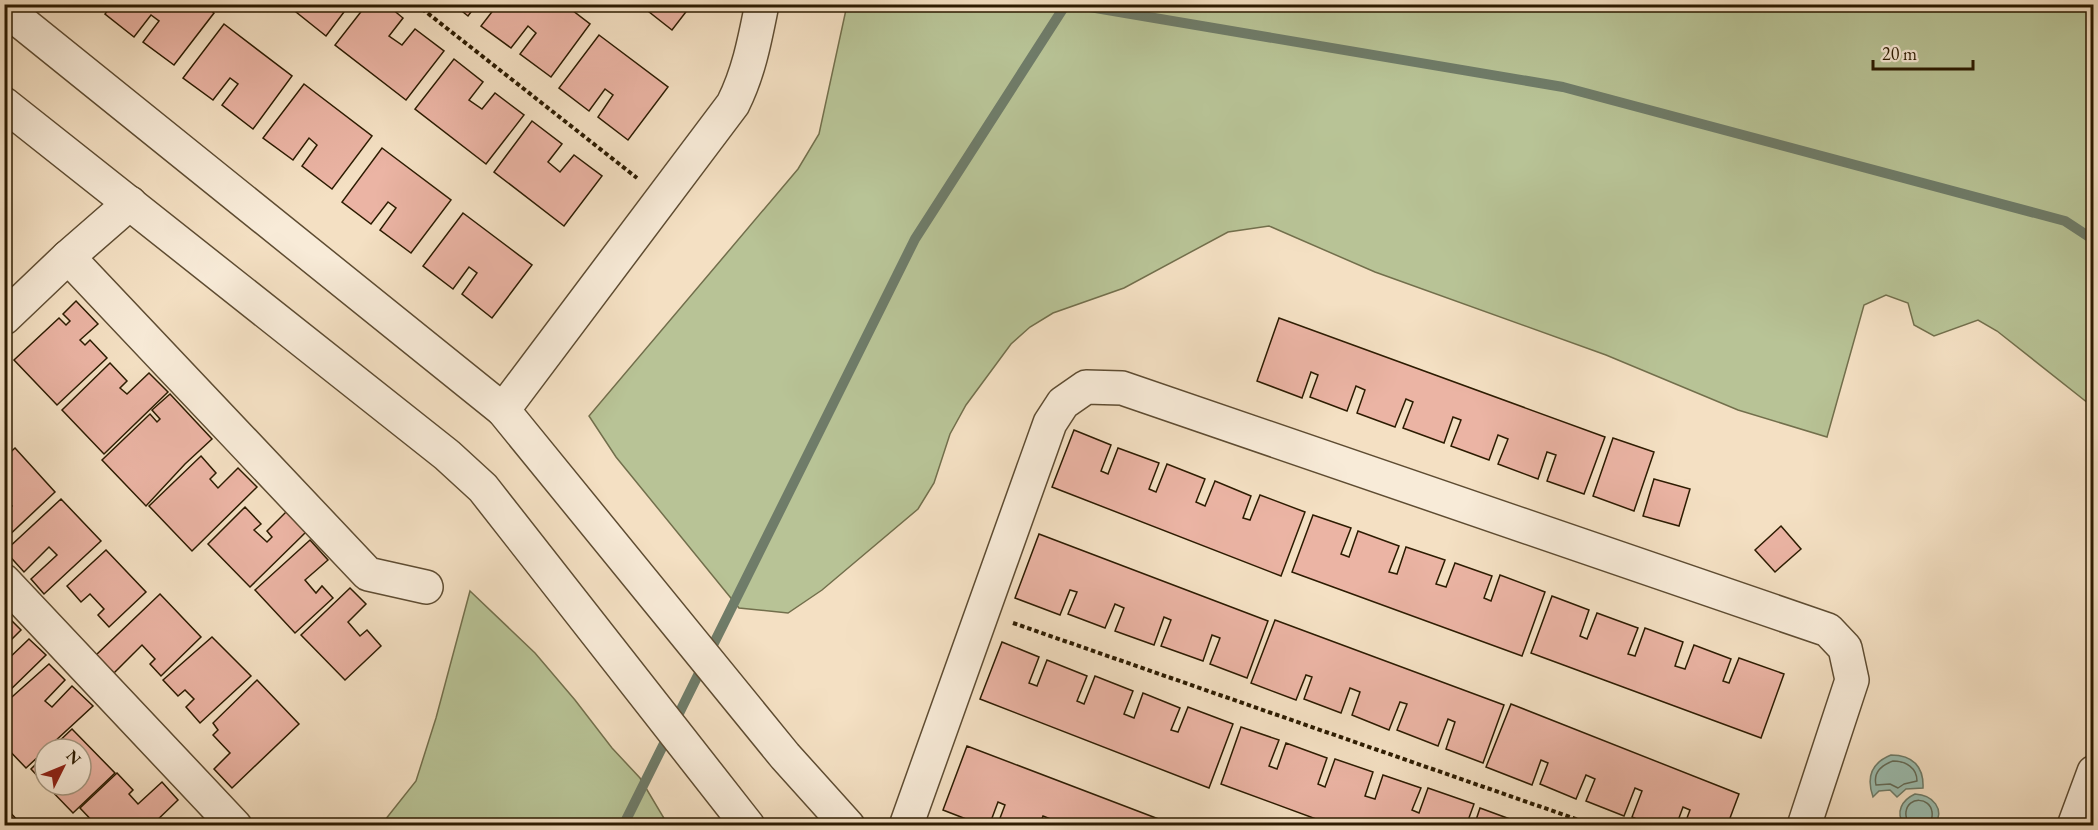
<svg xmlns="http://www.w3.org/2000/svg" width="2098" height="830" font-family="'EB Garamond',serif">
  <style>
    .green { fill: #b8c396; stroke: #726f4c; stroke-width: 1.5 }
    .water { fill: #9cbdaf; stroke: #6f7c69; stroke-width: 1.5 }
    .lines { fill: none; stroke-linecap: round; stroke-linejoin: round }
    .shore { stroke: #646c58; stroke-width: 1.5 }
    .stream { stroke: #6f7c69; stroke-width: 10 }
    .building { fill: #ebb4a4; stroke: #2c1b01; stroke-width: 1.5 }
    .minor-casing { stroke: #5e4c32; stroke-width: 36 }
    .path { stroke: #2c1b01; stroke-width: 4; stroke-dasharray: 4.5 3; stroke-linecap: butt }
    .minor { stroke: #f8ebd8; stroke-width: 33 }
  </style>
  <rect width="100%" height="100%" fill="#f4e0c3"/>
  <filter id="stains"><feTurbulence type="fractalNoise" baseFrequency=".00333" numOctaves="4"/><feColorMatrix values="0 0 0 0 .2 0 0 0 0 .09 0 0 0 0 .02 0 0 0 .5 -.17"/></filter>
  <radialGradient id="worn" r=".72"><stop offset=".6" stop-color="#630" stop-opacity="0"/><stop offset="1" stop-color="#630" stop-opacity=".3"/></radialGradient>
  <g class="green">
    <polygon points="1876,4 1889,11 1898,4 2093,5 2093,407 1997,331 1978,320 1934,336 1914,325 1908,303 1886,295 1864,305 1827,437 1738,410 1606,355 1375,272 1269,226 1228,232 1124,288 1053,313 1030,327 1011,344 966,405 950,434 934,483 918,509 822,590 788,613 739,608 616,457 589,416 798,169 819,134 847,5"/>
    <polygon points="470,591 535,653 575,700 612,748 640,778 668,825 381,825 416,781 436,718"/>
  </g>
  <g class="water">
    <path d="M1891,755C1913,755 1924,767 1923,788L1906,789L1897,797L1890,790L1879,791L1873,797C1866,777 1871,763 1891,755Z"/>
    <path d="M1915,794C1933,795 1945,809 1935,825H1904C1895,812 1902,800 1915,794Z"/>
  </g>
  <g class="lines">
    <g class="shore">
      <path d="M1893,761C1906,761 1917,768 1917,781L1904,784L1898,788L1890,784L1876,785C1873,772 1882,765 1893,761Z"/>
      <path d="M1908,826C1908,821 1905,816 1906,812C1908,796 1930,797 1932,812C1933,816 1931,821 1930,826"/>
    </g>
    <g class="stream">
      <polyline points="1072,4 1563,87 2065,221 2094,240"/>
      <polyline points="623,826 915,239 1066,4"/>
    </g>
  </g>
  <g class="building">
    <polygon points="112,4 203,4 214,13 174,65 143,42 159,21 151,15 134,37 105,14"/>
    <polygon points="286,4 350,4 326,36"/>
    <polygon points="367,4 386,4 403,18 389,36 402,45 415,29 444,51 406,100 335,45"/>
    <polygon points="453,4 477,4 468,16"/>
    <polygon points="498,4 564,4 590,24 551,77 520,54 536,33 528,26 511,48 481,26"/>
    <polygon points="639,4 692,4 672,30"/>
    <polygon points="224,24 292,76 253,129 222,105 238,84 230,78 213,100 183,78"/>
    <polygon points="599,35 668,87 628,140 598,117 613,95 605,89 589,111 559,88"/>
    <polygon points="454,59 483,82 469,100 482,109 495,93 524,115 486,164 415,109"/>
    <polygon points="304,84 372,136 332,189 302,166 317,145 309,138 293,160 263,138"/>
    <polygon points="532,121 562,144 548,162 560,172 574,155 602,176 564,226 494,172"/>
    <polygon points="382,148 451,200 411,253 380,230 396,208 388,202 371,224 342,202"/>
    <polygon points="463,213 532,265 492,318 462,294 477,273 469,267 453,289 423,266"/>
    <polygon points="76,301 98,324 80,340 85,345 90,340 107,358 57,405 14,360 59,318 66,325 70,321 63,314"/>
    <polygon points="1279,318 1605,437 1584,494 1547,481 1556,455 1547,452 1538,479 1498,464 1508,439 1498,435 1489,460 1451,446 1461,420 1453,417 1444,443 1403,428 1413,402 1406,399 1395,427 1357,413 1365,390 1356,386 1347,411 1310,397 1318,375 1311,372 1302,398 1257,381"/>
    <polygon points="110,363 127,381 120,388 127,394 149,373 168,392 104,454 62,410"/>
    <polygon points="170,394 212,439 185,464 146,506 102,460 150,414 157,422 160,419 152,410"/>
    <polygon points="1074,430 1111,445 1101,471 1108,474 1118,448 1159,463 1149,489 1156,492 1167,464 1205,479 1196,502 1205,506 1215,481 1251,496 1243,518 1250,520 1260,495 1305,512 1281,576 1052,487"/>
    <polygon points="4,437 11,444 4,451"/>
    <polygon points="1613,438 1654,452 1634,511 1593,496"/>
    <polygon points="15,448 55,492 4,540 4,513 12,506 4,498 4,458"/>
    <polygon points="201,456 216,473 210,479 218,488 238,468 257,487 192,551 149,506"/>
    <polygon points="1654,479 1690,489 1679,526 1643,516"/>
    <polygon points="61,499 101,541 44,594 31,579 57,555 49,547 24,572 5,551"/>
    <polygon points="245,507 261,524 254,530 267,542 272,537 267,531 287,511 306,532 250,587 208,544"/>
    <polygon points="1313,515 1351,528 1341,554 1349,557 1358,531 1399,546 1389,572 1397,574 1406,547 1445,560 1436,584 1446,587 1455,563 1492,576 1484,598 1491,601 1500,575 1545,592 1522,656 1292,572"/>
    <polygon points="1781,526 1801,549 1775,572 1755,550"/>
    <polygon points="1039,534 1268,621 1247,678 1210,664 1220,638 1212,635 1203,661 1161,646 1171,620 1164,617 1154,645 1115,631 1124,608 1115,604 1105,628 1068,614 1077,592 1070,590 1060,615 1015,598"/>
    <polygon points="310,540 328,560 305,580 316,593 322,586 333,598 295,633 255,590"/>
    <polygon points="106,550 146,592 109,627 98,615 104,609 90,594 81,602 67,586"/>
    <polygon points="350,588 366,604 348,622 360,636 367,630 381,646 345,680 301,635"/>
    <polygon points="160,594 201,637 161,676 150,664 155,659 142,645 114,673 96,655"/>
    <polygon points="1552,596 1589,610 1580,636 1587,639 1597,613 1638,628 1628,654 1635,656 1645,628 1683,642 1675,666 1685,669 1694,645 1731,659 1723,681 1729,683 1739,658 1784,674 1761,738 1531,653"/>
    <polygon points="4,613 21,630 4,647"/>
    <polygon points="1275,620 1504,705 1483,763 1446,749 1455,722 1448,719 1438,746 1397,730 1407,704 1400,702 1389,730 1352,715 1360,692 1350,688 1341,713 1304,699 1312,677 1306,675 1296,700 1251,683"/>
    <polygon points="212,637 251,676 200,723 186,707 194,699 185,690 178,696 163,680"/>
    <polygon points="29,639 46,655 4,696 4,663"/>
    <polygon points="1002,642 1039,657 1029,683 1037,686 1047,660 1087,676 1077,701 1084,704 1095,676 1133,691 1124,714 1134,718 1143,693 1180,708 1171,730 1178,732 1188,707 1233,724 1209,788 980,699"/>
    <polygon points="49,664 65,680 45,701 52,707 72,686 93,706 26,768 4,745 4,704"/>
    <polygon points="257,680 299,724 232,788 214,769 230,753 213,735 218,730 213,723"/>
    <polygon points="1511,704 1739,794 1727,826 1684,826 1690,810 1683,807 1676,826 1653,826 1632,817 1642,791 1635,788 1624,816 1586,801 1595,779 1586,775 1576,799 1540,784 1548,763 1541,760 1532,785 1486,767"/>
    <polygon points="1241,727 1279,740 1269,766 1277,769 1286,743 1327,758 1318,784 1325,787 1335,759 1373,772 1365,796 1375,799 1383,775 1421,788 1412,810 1419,813 1428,788 1474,804 1466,826 1335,826 1221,784"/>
    <polygon points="72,729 115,773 73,813 46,785 81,785 81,749 51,749"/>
    <polygon points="967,746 1177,826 1051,826 1053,820 1043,816 1039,826 997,826 1005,805 998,802 989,826 984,826 943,810"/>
    <polygon points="45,755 45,784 31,769"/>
    <polygon points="117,773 133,790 129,794 138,804 162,782 178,800 151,826 97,826 80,808"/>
    <polygon points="4,806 23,826 4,826"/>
    <polygon points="1480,808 1518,822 1516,826 1474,826"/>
  </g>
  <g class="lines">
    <defs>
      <g id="minor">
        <path d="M762,4C755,39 749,72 733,104L503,410L785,756L848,826"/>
        <polyline points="4,8 503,410"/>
        <polyline points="4,104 447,455 483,488 748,826"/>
        <polyline points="68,257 130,203"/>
        <polyline points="4,318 68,257 368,574 426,587"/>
        <polyline points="4,581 235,826"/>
        <polyline points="906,826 1050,423 1063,403 1086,387 1122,388 1828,630 1845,648 1852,680 1804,826"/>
        <polyline points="2074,826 2094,772"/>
      </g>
    </defs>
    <use href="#minor" class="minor-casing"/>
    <g class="path">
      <polyline points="416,4 637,178"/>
      <polyline points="1013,623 1596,826"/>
    </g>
    <use href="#minor" class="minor"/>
  </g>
  <rect width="2098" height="830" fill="none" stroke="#f4e0c3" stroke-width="24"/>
  <rect x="6" y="6" width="2086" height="818" fill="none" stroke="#2c1b01" stroke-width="3"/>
  <rect x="12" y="12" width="2074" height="806" fill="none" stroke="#2c1b01" stroke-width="1.5"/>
  <g transform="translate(63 767) rotate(47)"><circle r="28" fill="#f8ebd8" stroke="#a69882" stroke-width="1.5"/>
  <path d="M0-4.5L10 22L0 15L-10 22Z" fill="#8f2418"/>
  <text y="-9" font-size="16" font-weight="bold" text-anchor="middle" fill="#2c1b01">N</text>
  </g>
  <path d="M1873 60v9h100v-9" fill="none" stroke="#2c1b01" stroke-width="3"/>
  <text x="1882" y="60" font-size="18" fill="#2c1b01" stroke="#f8ebd8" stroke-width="4.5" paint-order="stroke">20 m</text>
  <rect width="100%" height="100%" filter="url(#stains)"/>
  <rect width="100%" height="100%" fill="url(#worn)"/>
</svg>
